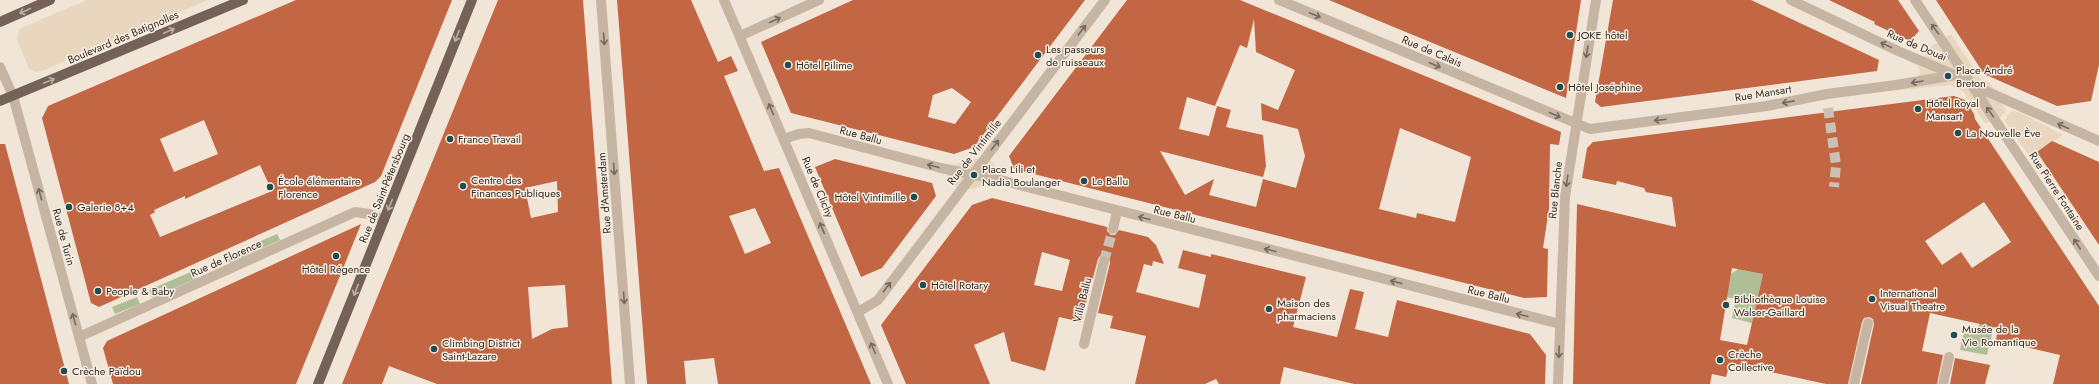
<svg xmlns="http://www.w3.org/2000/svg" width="2099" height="384" font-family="Jost,sans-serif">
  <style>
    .green { fill: #b0be98 }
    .plaza { fill: #e8d7be }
    .building { fill: #c26643; fill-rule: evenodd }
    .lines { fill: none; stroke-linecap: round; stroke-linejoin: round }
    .minor-tunnel { stroke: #cac0b3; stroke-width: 10; stroke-dasharray: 10 5; stroke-linecap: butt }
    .minor { stroke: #c7b5a4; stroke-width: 10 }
    .major { stroke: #746157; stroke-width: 10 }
    .oneway { stroke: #bdafa4 }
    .oneway2 { stroke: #76695e }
    .poi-dot { fill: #1d4d52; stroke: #f8efe3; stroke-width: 1.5 }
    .labels { text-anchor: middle; stroke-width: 3; stroke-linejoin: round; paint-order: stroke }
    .poi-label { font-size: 11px; fill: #332a25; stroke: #f8efe3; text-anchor: start }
    .street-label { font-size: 11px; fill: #332a25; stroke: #f8efe3 }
  </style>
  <rect width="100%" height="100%" fill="#f0e5d7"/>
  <g class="green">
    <polygon points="277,234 280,240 230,263 227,256"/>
    <polygon points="1738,269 1763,274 1752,323 1732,318 1736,299 1727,297 1731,274"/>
    <polygon points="193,271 197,278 152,298 149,290"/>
    <polygon points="137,297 140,304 115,314 112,307"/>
    <polygon points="1982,319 1995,321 1987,355 1960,350 1964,331 1972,331 1977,329"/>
  </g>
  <g class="plaza">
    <polygon points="87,0 208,0 42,71 36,72 29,69 17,39 19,30 23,27"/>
    <polygon points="1951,34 1980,78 1990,83 2006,111 1997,121 1985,123 1963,91 1950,85 1901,90 1899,81 1916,79 1920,73 1919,67 1909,61 1927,56 1933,45"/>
    <polygon points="2012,111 2021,113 2063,135 2030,157 2005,121 2007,116"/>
    <polygon points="987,156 1008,182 959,191 941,168"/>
  </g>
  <g class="building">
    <path d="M296,0H452L381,176L375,182L99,307L91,303L42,118L48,106ZM204,120L218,154L174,172L160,139ZM260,165L272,191L160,237L150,215L155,212L154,210L185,196V199Z"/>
    <path d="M498,0H583L612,384H437L389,366L382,384H342ZM557,181L558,212L531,218L525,188ZM565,285L568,327L552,329L532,339L528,287Z"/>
    <path d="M617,0H691L718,62L731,56L738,71L724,76L764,171L779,168L871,384H718L714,358L684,361L686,384H647ZM755,208L771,243L745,254L729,216Z"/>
    <path d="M853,0H1085L974,147L954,154L791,113L761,42ZM952,88L971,102L955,124L928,117L933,95Z"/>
    <path d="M1127,0H1240L1561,132L1559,145L1550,144L1549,209L1543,248L1548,249L1547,297L1524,298L1014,169L1009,156ZM1254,19L1256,52L1295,70L1278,110L1261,103L1262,120L1298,129L1305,156L1296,188L1263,179L1256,207L1209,195L1214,179L1185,195L1160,151L1263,177L1266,166L1263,135L1226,127L1231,110L1217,106L1209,136L1179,129L1187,97L1215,106L1240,45L1247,48ZM1400,128L1471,157L1455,222L1417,213L1416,218L1379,209Z"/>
    <polygon points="1329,0 1581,0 1566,98 1367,16"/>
    <polygon points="1613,0 1751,0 1879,60 1877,71 1601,107 1595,102"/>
    <polygon points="1829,0 1898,0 1919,31 1910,41 1874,24 1875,22"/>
    <polygon points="1936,0 2099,0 2099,65 2091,101 2057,106 1984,74"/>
    <path d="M1954,96L1965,100L1974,114L1975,119L2099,306V384H2053L2060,355L1996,340L1998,328L1930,313L1922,351L1943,355L1937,384H1861L1874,324L1873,319L1869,317L1864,318L1862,322L1848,384H1826L1730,363L1726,377L1712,374L1710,384H1573L1577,204L1676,227L1672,197L1646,192L1644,188L1617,181L1616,185L1582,178L1587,148L1593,142ZM1984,202L2011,242L1972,268L1961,252L1942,265L1925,241ZM1732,268L1763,274L1747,345L1720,340Z"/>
    <polygon points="2052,141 2099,162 2099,245 2037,152"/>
    <polygon points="0,144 5,144 69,384 0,384"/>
    <polygon points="835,159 932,183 936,196 882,268 861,277 815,167"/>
    <path d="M992,198L1107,227V231L1111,235H1115L1119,230L1148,237L1156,245L1164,264L1153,261L1152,266L1144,264L1136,292L1199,308L1206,275L1178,268L1183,250L1211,257V254L1306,277L1293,327L1337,337L1350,289L1364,292L1355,329L1388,337L1397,300L1530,334L1546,355L1545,384H1354L1284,367L1280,384H1219L1216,379L1205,384H1135L1146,336L1110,328L1113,316L1098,313L1110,263L1109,257L1105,255L1100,256L1098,259L1081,322L1059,317L1045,371L1011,361L1004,332L974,345L990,384H906L881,325L972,205ZM1042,252L1070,260L1062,291L1034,285Z"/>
    <polygon points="361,224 296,384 113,384 103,348 107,341"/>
    <polygon points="1955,358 1990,365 1985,384 1950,384"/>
  </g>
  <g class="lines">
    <g class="minor-tunnel">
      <polyline points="1828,108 1836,165 1834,187"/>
      <polyline points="1104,261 1113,229"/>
    </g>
    <g class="minor">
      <polyline points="601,0 630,384"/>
      <polyline points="724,0 888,384"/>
      <polyline points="1279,0 1590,129 1767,106 1827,94 1896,85 1955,75"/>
      <polyline points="1791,0 1898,51 1955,75 1972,85 2099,141"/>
      <polyline points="1915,0 2099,276"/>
      <polyline points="740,36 819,0"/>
      <polyline points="0,67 13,96 92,384"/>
      <polyline points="784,139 799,134 809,133 941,168 1008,182 1560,324"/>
      <polyline points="1113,229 1117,211"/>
      <polyline points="858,312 878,300 1105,0"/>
      <polyline points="79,337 355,212 369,214 384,220"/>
      <polyline points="1084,344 1104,261"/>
      <polyline points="1558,384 1565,197 1596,0"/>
      <polyline points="1854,384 1868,323"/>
      <polyline points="1943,384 1949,357"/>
    </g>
    <g class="major">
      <polyline points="0,22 50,0"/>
      <polyline points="0,101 243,0"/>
      <polyline points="318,384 472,0"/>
    </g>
  </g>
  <defs><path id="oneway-shaft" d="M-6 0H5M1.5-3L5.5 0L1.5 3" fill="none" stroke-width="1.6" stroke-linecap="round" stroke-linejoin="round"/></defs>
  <g class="oneway">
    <use href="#oneway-shaft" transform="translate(25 11) rotate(156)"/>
    <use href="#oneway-shaft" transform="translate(169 31) rotate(-23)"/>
    <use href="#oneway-shaft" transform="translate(457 36) rotate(112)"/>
    <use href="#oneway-shaft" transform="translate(49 81) rotate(-22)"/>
    <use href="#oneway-shaft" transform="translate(390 205) rotate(112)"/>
    <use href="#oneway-shaft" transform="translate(356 290) rotate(112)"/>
  </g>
  <g class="oneway2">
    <use href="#oneway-shaft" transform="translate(1315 15) rotate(23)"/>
    <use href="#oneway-shaft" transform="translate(775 20) rotate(-24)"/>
    <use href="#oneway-shaft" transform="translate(1935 29) rotate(-126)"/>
    <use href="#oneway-shaft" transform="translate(1082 30) rotate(-53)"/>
    <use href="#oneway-shaft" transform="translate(604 39) rotate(86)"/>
    <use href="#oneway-shaft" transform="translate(1886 45) rotate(-155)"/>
    <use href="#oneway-shaft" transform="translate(1587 52) rotate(99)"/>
    <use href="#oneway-shaft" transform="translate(1435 65) rotate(23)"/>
    <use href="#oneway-shaft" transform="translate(1917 82) rotate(170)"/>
    <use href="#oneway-shaft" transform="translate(1788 102) rotate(169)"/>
    <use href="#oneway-shaft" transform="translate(771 109) rotate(-113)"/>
    <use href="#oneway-shaft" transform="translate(1990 112) rotate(-125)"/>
    <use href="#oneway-shaft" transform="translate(1555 115) rotate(24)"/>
    <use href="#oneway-shaft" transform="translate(1660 120) rotate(173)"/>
    <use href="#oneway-shaft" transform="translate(2063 126) rotate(-156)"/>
    <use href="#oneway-shaft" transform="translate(995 145) rotate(-53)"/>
    <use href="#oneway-shaft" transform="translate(933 166) rotate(-165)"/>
    <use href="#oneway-shaft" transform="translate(614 169) rotate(86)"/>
    <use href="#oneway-shaft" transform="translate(1567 181) rotate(98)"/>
    <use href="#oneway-shaft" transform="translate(40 194) rotate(-105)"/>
    <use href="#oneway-shaft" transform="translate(1144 218) rotate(-166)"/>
    <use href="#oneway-shaft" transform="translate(822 228) rotate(-113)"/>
    <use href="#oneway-shaft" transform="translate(2077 244) rotate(-123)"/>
    <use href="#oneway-shaft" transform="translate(1270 250) rotate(-166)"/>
    <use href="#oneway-shaft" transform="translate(1396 282) rotate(-166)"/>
    <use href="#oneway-shaft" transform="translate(887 287) rotate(-53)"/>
    <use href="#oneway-shaft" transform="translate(624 298) rotate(86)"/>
    <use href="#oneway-shaft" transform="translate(1522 315) rotate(-166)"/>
    <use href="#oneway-shaft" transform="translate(74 319) rotate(-106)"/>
    <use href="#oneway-shaft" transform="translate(873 348) rotate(-113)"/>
    <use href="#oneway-shaft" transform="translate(1559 352) rotate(91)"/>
  </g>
  <g class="poi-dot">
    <circle cx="1570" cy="35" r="4"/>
    <circle cx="1038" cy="55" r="4"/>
    <circle cx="788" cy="65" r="4"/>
    <circle cx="1948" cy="76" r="4"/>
    <circle cx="1560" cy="87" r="4"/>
    <circle cx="1918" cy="109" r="4"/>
    <circle cx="1958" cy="133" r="4"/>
    <circle cx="450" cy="139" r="4"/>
    <circle cx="974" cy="175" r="4"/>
    <circle cx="1084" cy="181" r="4"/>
    <circle cx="463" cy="186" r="4"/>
    <circle cx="270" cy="187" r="4"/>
    <circle cx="914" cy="197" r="4"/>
    <circle cx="69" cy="207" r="4"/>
    <circle cx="336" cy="256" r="4"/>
    <circle cx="923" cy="285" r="4"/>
    <circle cx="98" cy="291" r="4"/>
    <circle cx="1872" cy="299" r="4"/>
    <circle cx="1726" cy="305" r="4"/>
    <circle cx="1269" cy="309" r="4"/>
    <circle cx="1954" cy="335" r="4"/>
    <circle cx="434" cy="349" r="4"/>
    <circle cx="1720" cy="360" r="4"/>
    <circle cx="64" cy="371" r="4"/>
  </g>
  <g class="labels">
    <g class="poi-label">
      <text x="1578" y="39">JOKE hôtel</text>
      <text x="1046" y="53">Les passeurs<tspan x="1046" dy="13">de ruisseaux</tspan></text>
      <text x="796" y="69">Hôtel Pilime</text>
      <text x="1956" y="74">Place André<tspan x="1956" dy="13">Breton</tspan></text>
      <text x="1568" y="91">Hôtel Joséphine</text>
      <text x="1926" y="107">Hôtel Royal<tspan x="1926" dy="13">Mansart</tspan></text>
      <text x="1966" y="137">La Nouvelle Ève</text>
      <text x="458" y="143">France Travail</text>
      <text x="982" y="173">Place Lili et<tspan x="982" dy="13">Nadia Boulanger</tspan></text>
      <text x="471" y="184">Centre des<tspan x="471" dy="13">Finances Publiques</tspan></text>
      <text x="278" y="185">École élémentaire<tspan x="278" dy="13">Florence</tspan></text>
      <text x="1092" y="185">Le Ballu</text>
      <text x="906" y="201" text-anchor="end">Hôtel Vintimille</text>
      <text x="77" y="211">Galerie 8+4</text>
      <text x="336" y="273" text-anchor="middle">Hôtel Régence</text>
      <text x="931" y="289">Hôtel Rotary</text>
      <text x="106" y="295">People &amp; Baby</text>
      <text x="1880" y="297">International<tspan x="1880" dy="13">Visual Theatre</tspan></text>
      <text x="1734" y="303">Bibliothèque Louise<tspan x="1734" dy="13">Walser-Gaillard</tspan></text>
      <text x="1277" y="307">Maison des<tspan x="1277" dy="13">pharmaciens</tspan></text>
      <text x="1962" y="333">Musée de la<tspan x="1962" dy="13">Vie Romantique</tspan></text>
      <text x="442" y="347">Climbing District<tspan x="442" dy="13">Saint-Lazare</tspan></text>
      <text x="1728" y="358">Crèche<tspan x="1728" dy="13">Collective</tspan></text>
      <text x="72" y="375">Crèche Païdou</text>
    </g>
    <g class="street-label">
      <text transform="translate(123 37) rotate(-23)" y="4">Boulevard des Batignolles</text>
      <text transform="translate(1917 45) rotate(23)" y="4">Rue de Douai</text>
      <text transform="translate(1432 51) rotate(23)" y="4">Rue de Calais</text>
      <text transform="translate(1763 93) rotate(-9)" y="4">Rue Mansart</text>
      <text transform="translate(861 135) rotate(15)" y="4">Rue Ballu</text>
      <text transform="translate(974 152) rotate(-52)" y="4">Rue de Vintimille</text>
      <text transform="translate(818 187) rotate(67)" y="4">Rue de Clichy</text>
      <text transform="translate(384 188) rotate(-68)" y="4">Rue de Saint-Pétersbourg</text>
      <text transform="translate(1555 190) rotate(-84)" y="4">Rue Blanche</text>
      <text transform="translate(2057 191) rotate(57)" y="4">Rue Pierre Fontaine</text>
      <text transform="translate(604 193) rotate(-94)" y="4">Rue d'Amsterdam</text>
      <text transform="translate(1175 214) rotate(14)" y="4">Rue Ballu</text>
      <text transform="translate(64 237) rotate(75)" y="4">Rue de Turin</text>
      <text transform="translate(226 258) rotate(-24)" y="4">Rue de Florence</text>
      <text transform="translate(1489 294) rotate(14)" y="4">Rue Ballu</text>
      <text transform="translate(1082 300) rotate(-76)" y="4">Villa Ballu</text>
    </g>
  </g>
</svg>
